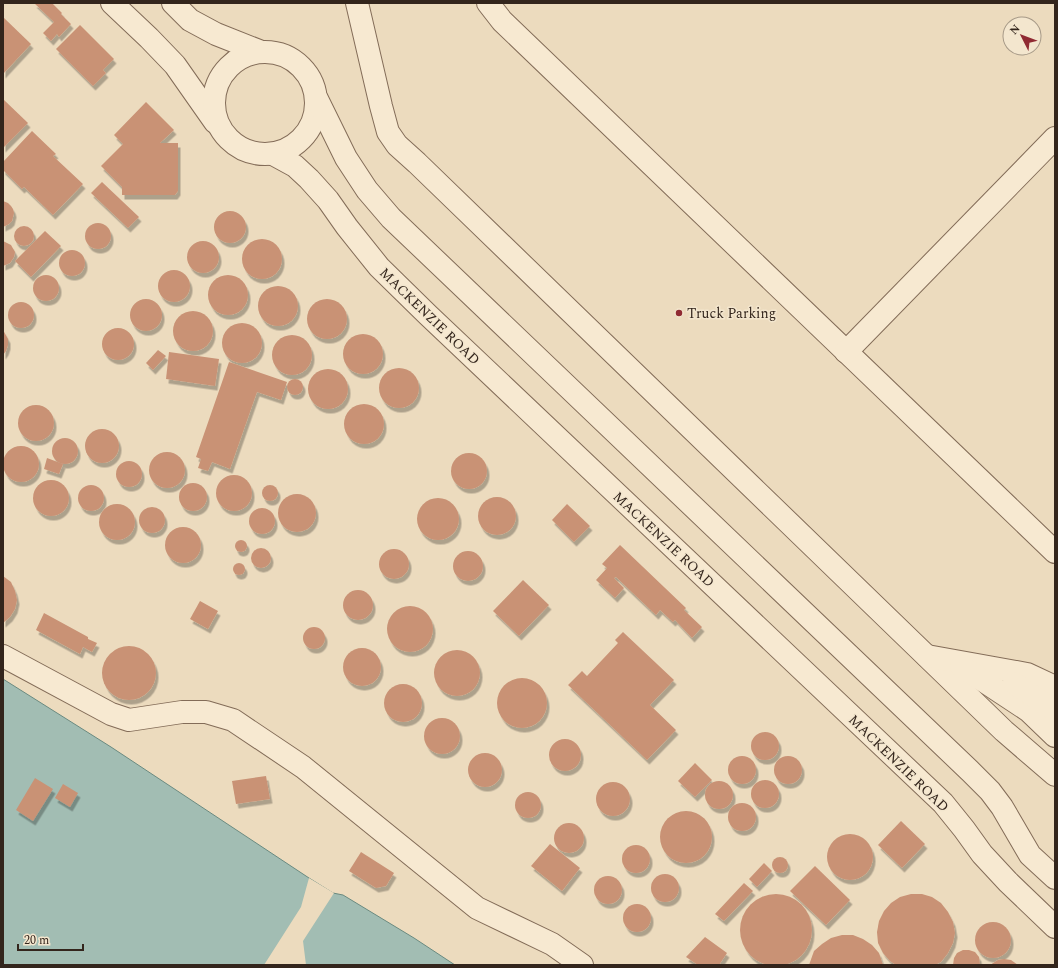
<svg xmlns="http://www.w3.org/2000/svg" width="1058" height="968" font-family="Spectral,serif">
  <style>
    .water { fill: #a2bdb3; stroke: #6a8a80 }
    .pier { fill: #ecdbbe }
    .building { fill: #c99275; filter: url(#shadow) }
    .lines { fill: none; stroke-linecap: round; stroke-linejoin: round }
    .minor-casing { stroke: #836c58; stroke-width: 24 }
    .minor { stroke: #f7e9d1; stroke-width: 22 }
    .poi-dot { fill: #902a32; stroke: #f3e6ce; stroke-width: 1.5 }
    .labels { text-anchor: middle; stroke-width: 3; stroke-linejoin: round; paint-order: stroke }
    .poi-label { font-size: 14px; fill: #33251c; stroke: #f3e6ce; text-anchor: start }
    .street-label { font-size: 14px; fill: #33251c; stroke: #f3e6ce }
  </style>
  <defs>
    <filter id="shadow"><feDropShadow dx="2.5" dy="4.5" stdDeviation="0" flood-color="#0004"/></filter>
  </defs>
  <rect width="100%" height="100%" fill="#ecdbbe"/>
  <polygon class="water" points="3,679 111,747 309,878 333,893 343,895 414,938 455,965 3,965"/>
  <polygon class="pier" points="309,878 334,893 303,941 306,965 264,965 301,907"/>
  <g class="building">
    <polygon points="34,3 52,3 62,13 61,14 71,24 59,37 57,34 51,41 43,33 54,22"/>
    <polygon points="3,17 31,44 3,74"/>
    <polygon points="80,25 114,59 103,70 106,73 93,86 56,49"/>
    <polygon points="3,99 28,123 3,148"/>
    <polygon points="146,102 174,130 160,143 178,143 178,191 175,195 122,195 122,187 101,166 123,144 114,135"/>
    <polygon points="32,131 56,154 53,156 83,184 53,215 24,187 22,189 3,170 3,162"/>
    <polygon points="102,182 139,217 128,228 91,193"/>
    <polygon points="3,201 8,203 11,206 13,209 14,213 12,221 9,224 3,227"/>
    <circle cx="230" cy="227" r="16"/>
    <circle cx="98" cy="236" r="13"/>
    <circle cx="24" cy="236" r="10"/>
    <polygon points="45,231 61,246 31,277 15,261"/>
    <circle cx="262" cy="259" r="20"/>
    <polygon points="3,241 11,245 15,252 14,257 10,263 3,266"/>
    <circle cx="203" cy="257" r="16"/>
    <circle cx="72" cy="263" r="13"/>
    <circle cx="174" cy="286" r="16"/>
    <circle cx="46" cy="288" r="13"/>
    <circle cx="228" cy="295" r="20"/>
    <circle cx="278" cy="306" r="20"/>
    <circle cx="146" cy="315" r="16"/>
    <circle cx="327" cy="319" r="20"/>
    <circle cx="21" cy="315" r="13"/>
    <circle cx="193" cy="331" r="20"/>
    <circle cx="242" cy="343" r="20"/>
    <circle cx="118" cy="344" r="16"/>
    <polygon points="3,330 8,339 8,345 6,351 3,355"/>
    <circle cx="363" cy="354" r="20"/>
    <circle cx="292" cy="355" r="20"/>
    <polygon points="158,350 166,356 153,370 146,363"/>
    <polygon points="169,352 219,359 215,386 166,379"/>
    <polygon points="229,362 287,382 281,400 257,392 230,469 212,462 208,471 198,468 201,459 196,457"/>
    <circle cx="399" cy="388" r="20"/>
    <circle cx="328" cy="389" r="20"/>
    <circle cx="295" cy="387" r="8"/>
    <circle cx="364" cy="424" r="20"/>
    <circle cx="36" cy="423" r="18"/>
    <circle cx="102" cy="446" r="17"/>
    <circle cx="65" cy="451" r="13"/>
    <circle cx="21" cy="464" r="18"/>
    <circle cx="167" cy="470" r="18"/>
    <circle cx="469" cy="471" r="18"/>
    <polygon points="47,458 63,464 59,474 44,469"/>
    <circle cx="129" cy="474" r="13"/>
    <circle cx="234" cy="493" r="18"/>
    <circle cx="51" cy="498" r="18"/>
    <circle cx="193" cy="497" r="14"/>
    <circle cx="91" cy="498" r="13"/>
    <circle cx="270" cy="493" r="8"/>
    <circle cx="297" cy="513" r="19"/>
    <circle cx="497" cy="516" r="19"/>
    <circle cx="438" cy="519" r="21"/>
    <circle cx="117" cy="522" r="18"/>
    <polygon points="567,504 590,526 574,542 552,520"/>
    <circle cx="152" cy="520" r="13"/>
    <circle cx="262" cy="521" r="13"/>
    <circle cx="183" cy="545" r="18"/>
    <circle cx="241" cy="546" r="6"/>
    <polygon points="620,545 686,608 684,610 702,627 692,638 675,620 673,622 660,610 656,615 616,577 614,578 624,588 615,598 596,580 607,568 602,564"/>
    <circle cx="261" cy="558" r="10"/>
    <circle cx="394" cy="564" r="15"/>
    <circle cx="468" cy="566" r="15"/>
    <circle cx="239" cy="569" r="6"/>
    <polygon points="3,576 11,582 15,591 17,600 15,609 10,617 3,623"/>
    <polygon points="523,580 549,605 519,636 493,611"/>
    <circle cx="358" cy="605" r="15"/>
    <polygon points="200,601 218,611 208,629 190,619"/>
    <circle cx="410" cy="629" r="23"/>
    <polygon points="44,613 88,637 88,639 97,643 92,652 83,647 80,654 36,630"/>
    <circle cx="314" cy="638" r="11"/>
    <polygon points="623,632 674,680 650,705 676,730 647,760 568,685 582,671 587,676 618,643 615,640"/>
    <circle cx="129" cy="673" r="27"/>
    <circle cx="362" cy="667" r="19"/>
    <circle cx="457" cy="673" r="23"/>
    <circle cx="522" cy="703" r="25"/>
    <circle cx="403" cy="703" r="19"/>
    <circle cx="442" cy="736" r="18"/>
    <circle cx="765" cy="746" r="14"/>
    <circle cx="565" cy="755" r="16"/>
    <circle cx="485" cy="770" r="17"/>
    <circle cx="788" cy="770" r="14"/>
    <circle cx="742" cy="770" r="14"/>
    <polygon points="695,763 712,780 695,797 678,781"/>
    <polygon points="266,776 270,799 236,804 232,781"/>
    <polygon points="35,778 53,789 33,821 16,810"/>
    <circle cx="765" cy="794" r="14"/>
    <circle cx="719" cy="795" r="14"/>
    <circle cx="613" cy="799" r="17"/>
    <polygon points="63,784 78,793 70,807 55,798"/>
    <circle cx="528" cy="805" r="13"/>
    <circle cx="742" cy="817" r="14"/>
    <circle cx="686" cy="837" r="26"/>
    <polygon points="901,821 925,844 902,868 878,845"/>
    <circle cx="569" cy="838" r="15"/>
    <circle cx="850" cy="857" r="23"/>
    <polygon points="550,844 580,868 562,891 531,866"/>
    <circle cx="636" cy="859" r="14"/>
    <polygon points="361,852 394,873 386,886 376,888 349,871"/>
    <circle cx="780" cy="865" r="8"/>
    <polygon points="764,863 772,871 757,887 749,879"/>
    <polygon points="815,866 850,900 826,925 790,891"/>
    <circle cx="665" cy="888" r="14"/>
    <circle cx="608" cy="890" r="14"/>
    <polygon points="744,883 753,891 724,921 715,914"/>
    <polygon points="911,894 922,894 932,897 941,903 948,912 953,922 955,933 953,943 948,953 941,962 935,965 896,965 890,961 883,953 878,943 877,932 879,921 884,911 891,903 900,897"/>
    <circle cx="776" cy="930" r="36"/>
    <circle cx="637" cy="918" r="14"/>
    <circle cx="993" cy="940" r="18"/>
    <polygon points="842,935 853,935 863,939 872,945 879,953 883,965 809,965 814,951 822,944 831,938"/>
    <polygon points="705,937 727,953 719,965 698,965 686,957"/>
    <polygon points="963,950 969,950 975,952 979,957 980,965 953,965 954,958 957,953"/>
    <polygon points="1004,959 1011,960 1018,965 990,965 998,960"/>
  </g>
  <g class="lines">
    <defs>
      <g id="minor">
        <polyline points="112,3 149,38 175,65 215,122"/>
        <polyline points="173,3 190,20 216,34 259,51"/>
        <polyline points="357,3 381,106 388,132 397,145 417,163 1004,731 1055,775"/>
        <polyline points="488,3 502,21 1055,552"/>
        <circle cx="265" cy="103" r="51"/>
        <polyline points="317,99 346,158 367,190 391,218 970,771 990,791 1002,807 1030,855 1055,878"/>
        <polyline points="273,154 295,166 309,179 328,200 347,227 379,267 428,315 943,803 964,829 982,854 1008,882 1055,927"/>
        <polyline points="846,352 1055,138"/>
        <polyline points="3,656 111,714 129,720 182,712 206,712 233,720 303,767 477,908 552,944 582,965"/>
        <polyline points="927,656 1027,674 1055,687"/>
        <polyline points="961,666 1029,711 1055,736"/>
        <polyline points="1014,683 1055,711"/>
      </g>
    </defs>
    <use href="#minor" class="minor-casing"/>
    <use href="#minor" class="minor"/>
  </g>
  <circle class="poi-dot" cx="679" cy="313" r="4"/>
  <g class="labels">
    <g class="poi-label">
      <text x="687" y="318">Truck Parking</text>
    </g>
    <g class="street-label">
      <text transform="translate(430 316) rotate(44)" y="5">MACKENZIE ROAD</text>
      <text transform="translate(664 539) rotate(43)" y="5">MACKENZIE ROAD</text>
      <text transform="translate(899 763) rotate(44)" y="5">MACKENZIE ROAD</text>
    </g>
  </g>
  <rect width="1058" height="968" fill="none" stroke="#33251c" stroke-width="8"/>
  <g transform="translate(1022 36) rotate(312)"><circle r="19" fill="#f3e6ce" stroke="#a69987"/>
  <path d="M0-3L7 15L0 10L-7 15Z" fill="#902a32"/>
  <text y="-6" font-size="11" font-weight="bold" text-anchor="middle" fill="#33251c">N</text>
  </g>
  <path d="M18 944v6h65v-6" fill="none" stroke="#33251c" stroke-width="2"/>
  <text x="24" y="944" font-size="12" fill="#33251c" stroke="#f3e6ce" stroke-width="3" paint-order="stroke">20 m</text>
</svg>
